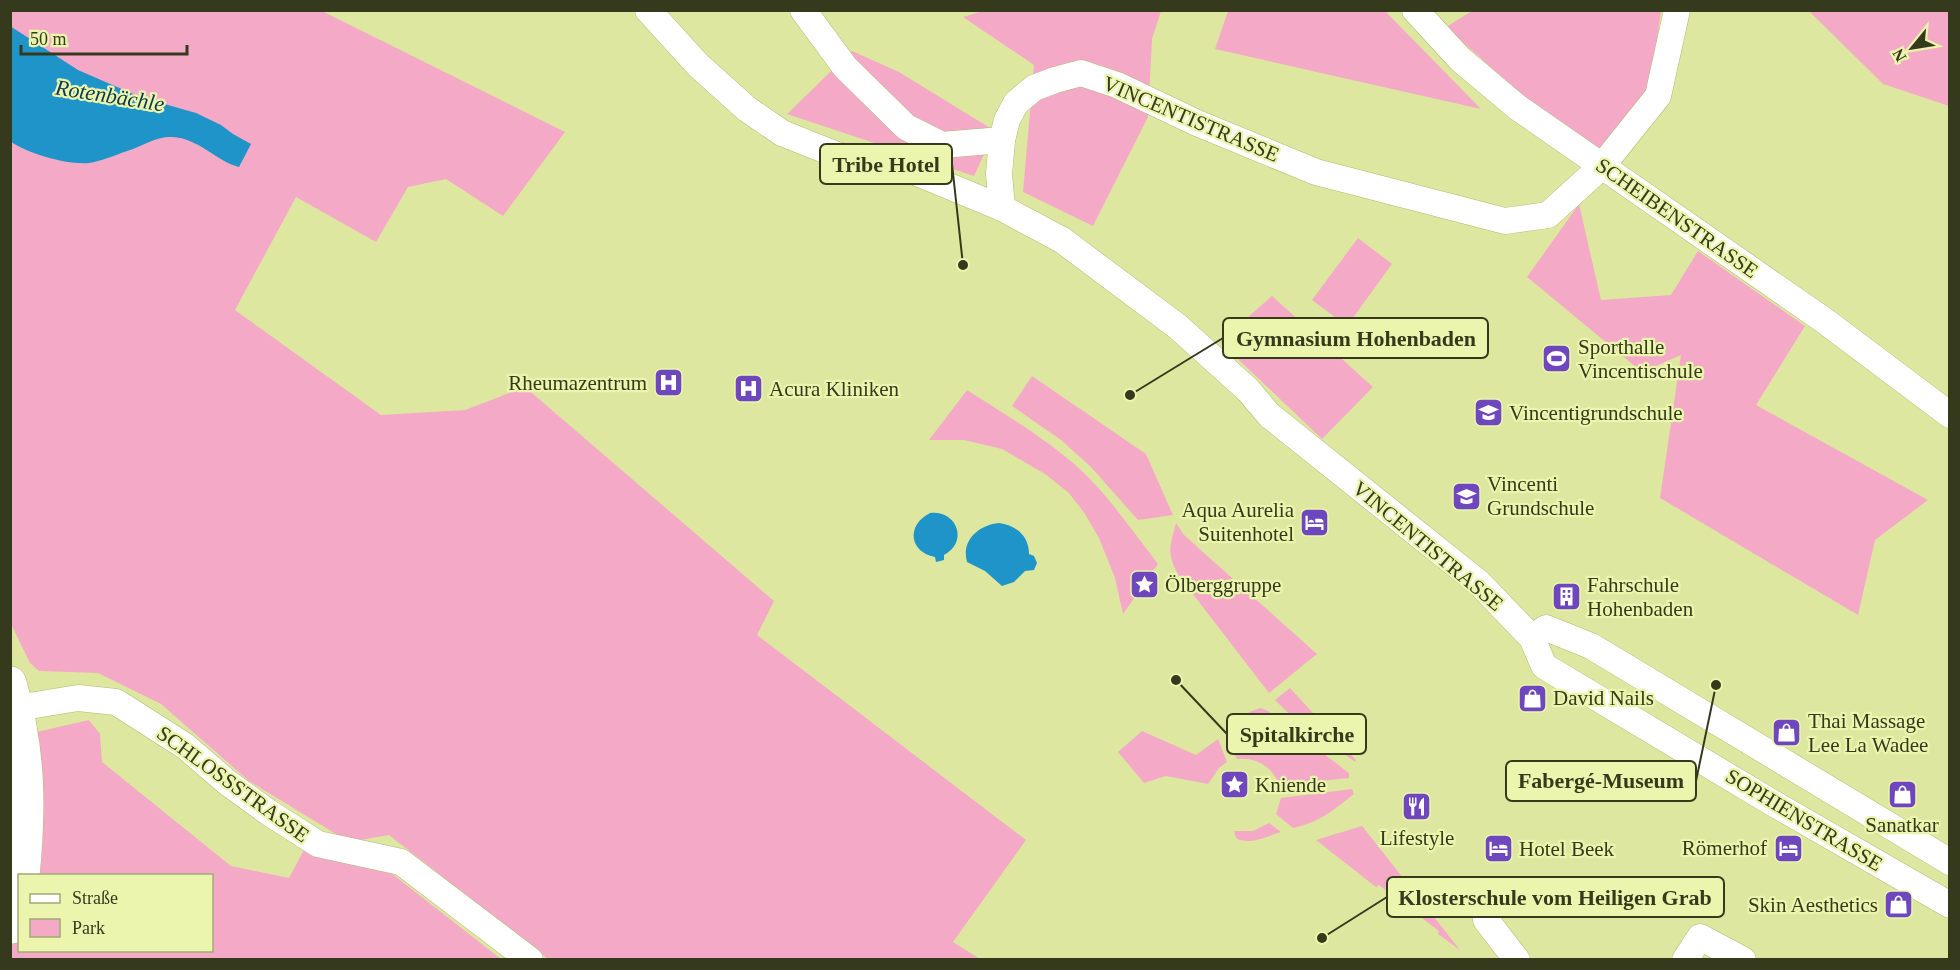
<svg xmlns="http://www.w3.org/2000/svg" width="1960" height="970" font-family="'Times New Roman',serif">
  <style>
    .green { fill: #f4aac7; fill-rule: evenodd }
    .water { fill: #1f94c8 }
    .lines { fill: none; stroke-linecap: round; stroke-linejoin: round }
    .street-casing { stroke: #b1ba74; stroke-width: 27 }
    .secondary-casing { stroke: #b1ba74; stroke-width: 34 }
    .street { stroke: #fff; stroke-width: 26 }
    .secondary { stroke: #fff; stroke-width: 33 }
    .labels { text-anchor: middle; stroke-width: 4.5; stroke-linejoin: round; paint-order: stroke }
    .street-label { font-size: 21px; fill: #363a1d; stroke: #ebf5ad }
    .poi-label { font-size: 21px; fill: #363a1d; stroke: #ebf5ad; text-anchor: start }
    .water-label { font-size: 22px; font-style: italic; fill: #0a394f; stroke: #ebf5ad }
    .leader { fill: none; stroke: #363a1d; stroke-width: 2 }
    .callout-dot { fill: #363a1d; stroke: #ebf5ad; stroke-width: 2 }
    .callout { fill: #ebf5ad; stroke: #363a1d; stroke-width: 2 }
    .callout-label { font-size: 22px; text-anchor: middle; font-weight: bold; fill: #363a1d }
  </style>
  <rect width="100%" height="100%" fill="#dee7a0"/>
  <g class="green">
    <polygon points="986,10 1161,11 1152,39 1148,117 1093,226 1023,192 1034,65 963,17"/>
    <polygon points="10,11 322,11 565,132 503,216 446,179 408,187 376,242 296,197 235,310 381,415 465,410 525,387 774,601 757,635 1026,840 953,942 980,959 548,959 389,835 349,842 249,781 161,704 98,673 39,671 30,663 10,622"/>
    <polygon points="1228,11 1385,11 1481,109 1215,49"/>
    <polygon points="1472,11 1661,11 1650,88 1599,155 1526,99 1446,27"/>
    <polygon points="1809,11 1949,11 1949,106 1883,84"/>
    <polygon points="852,51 899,72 995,131 974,176 787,114"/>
    <polygon points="1579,204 1601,300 1671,295 1698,251 1805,326 1756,405 1928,500 1875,540 1858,615 1660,498 1681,355 1642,372 1527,277"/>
    <polygon points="1358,238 1392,264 1347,326 1312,300"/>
    <polygon points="1272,296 1373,387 1322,439 1220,342"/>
    <polygon points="1032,376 1146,454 1173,515 1138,520 1090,466 1061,440 1012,406"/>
    <path d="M967,390C1006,415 1049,440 1083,472C1111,499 1134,533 1158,564L1123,614L1115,578L1099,538L1085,514L1069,493L1045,474L1002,449L964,440H929Z"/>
    <path d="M1176,523L1184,535L1317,654L1269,693L1179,576C1166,553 1170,547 1176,523Z"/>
    <polygon points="1290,688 1356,760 1355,762 1287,712 1275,700"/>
    <path d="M1261,708L1268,711L1349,773V778L1279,785C1273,766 1255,757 1237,759L1227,738V729C1234,719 1249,711 1261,708Z"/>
    <path d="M89,720L100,734L102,762L231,866L289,878L305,848L386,869L501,959H11L10,738ZM20,876H212V950H20Z"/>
    <polygon points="1142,731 1196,755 1218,739 1227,762 1219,768 1208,784 1166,776 1144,783 1118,752"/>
    <path d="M1352,789L1354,794C1332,811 1320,822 1293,828L1276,814L1281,798Z"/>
    <path d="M1269,823L1281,832C1268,836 1249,846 1236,838L1234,831H1253Z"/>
    <polygon points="1362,826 1460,950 1438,934 1439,931 1379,885 1376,887 1316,840"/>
  </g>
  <g class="water">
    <path d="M10,26L78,70L140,97L196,113L221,125L233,134L251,144L239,167C217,162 199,138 172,137C159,136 145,144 133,149C120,153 103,161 89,163C67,165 28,154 10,141Z"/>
    <path d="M930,513C957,510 969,542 944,555V560L936,562L935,557C909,552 906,525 930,513Z"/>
    <path d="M999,523C1015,525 1029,535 1029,554L1034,556L1037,563L1034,570L1025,571L1014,582L1002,586L985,571L967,562C961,541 978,525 999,523Z"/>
  </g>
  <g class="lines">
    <defs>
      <g id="street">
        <polyline points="648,10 698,65 747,109 782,133 837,155 915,172 1002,208 1062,240 1177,326 1248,390 1269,415 1479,583 1532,638 1544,666 1771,802 1950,905"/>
        <polyline points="803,10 845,67 906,127 942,145 1002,140"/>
        <polyline points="1415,10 1460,59 1517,107 1825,321 1950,415"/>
        <polyline points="1002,208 999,174 1002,140 1007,120 1016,103 1034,88 1055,80 1081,73 1117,85 1197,123 1316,172 1505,221 1548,215 1602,166 1658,96 1677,10"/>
        <polyline points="1532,638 1546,628 1591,646 1950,862"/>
        <polyline points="17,708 78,698 116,702 185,746 228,783 268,812 318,844 401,862 530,960"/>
        <polyline points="1486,920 1517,960"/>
        <polyline points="1685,960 1700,937 1743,960"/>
      </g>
      <g id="secondary">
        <path d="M10,683C29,751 30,806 23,876"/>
        <polyline points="12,927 20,892"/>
      </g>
    </defs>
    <use href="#street" class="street-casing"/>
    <use href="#secondary" class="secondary-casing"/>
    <use href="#street" class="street"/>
    <use href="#secondary" class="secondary"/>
  </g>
  <defs>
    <symbol id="stadium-square" viewBox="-11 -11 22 22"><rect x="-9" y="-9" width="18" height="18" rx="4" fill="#6e46be" stroke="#ebf5ad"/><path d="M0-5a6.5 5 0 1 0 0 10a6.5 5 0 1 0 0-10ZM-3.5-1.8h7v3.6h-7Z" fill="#fff"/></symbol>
    <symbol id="hospital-square" viewBox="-11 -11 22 22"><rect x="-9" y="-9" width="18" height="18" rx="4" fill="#6e46be" stroke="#ebf5ad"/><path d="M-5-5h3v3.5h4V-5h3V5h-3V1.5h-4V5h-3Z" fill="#fff"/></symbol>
    <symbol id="school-square" viewBox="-11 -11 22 22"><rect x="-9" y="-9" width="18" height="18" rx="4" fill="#6e46be" stroke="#ebf5ad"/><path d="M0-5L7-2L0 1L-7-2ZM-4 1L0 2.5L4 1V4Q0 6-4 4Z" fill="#fff"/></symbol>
    <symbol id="hotel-square" viewBox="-11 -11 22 22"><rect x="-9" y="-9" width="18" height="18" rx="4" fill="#6e46be" stroke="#ebf5ad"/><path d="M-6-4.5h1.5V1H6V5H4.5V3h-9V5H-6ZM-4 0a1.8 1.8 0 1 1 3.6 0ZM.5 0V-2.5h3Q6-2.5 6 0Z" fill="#fff"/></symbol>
    <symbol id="sight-square" viewBox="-11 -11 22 22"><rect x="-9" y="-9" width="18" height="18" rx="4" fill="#6e46be" stroke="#ebf5ad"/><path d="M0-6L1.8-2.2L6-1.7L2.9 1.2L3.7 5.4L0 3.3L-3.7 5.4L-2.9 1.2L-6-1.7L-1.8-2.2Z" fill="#fff"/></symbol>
    <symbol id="building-square" viewBox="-11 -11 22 22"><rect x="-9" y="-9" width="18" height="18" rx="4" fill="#6e46be" stroke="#ebf5ad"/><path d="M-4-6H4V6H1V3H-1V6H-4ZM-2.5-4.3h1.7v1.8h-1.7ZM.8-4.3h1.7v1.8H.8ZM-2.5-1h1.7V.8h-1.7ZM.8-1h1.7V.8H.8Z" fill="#fff"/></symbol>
    <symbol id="shop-square" viewBox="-11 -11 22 22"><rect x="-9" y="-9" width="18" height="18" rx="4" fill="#6e46be" stroke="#ebf5ad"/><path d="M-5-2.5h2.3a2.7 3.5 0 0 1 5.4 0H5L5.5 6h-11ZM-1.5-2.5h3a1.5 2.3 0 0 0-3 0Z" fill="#fff"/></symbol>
    <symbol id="restaurant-square" viewBox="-11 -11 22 22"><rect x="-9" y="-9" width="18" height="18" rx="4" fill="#6e46be" stroke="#ebf5ad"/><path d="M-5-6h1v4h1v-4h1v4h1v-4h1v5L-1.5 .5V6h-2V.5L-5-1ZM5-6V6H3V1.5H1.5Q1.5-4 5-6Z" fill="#fff"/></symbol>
  </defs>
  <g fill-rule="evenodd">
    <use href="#stadium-square" x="1540" y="342" width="33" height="33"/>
    <use href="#hospital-square" x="652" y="366" width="33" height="33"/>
    <use href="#hospital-square" x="732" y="372" width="33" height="33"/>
    <use href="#school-square" x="1472" y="396" width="33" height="33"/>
    <use href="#school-square" x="1450" y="480" width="33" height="33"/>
    <use href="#hotel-square" x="1298" y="506" width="33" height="33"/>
    <use href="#sight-square" x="1128" y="568" width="33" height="33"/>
    <use href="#building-square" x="1550" y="580" width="33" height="33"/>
    <use href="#shop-square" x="1516" y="682" width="33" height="33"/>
    <use href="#shop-square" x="1770" y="716" width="33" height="33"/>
    <use href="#sight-square" x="1218" y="768" width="33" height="33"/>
    <use href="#shop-square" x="1886" y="778" width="33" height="33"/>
    <use href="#restaurant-square" x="1400" y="790" width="33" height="33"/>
    <use href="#hotel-square" x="1772" y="832" width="33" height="33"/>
    <use href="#hotel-square" x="1482" y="832" width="33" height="33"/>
    <use href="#shop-square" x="1882" y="888" width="33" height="33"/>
  </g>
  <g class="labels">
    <g class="street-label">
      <text transform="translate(1191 119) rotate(23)" y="7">VINCENTISTRASSE</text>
      <text transform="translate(1677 218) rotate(35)" y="7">SCHEIBENSTRASSE</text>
      <text transform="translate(1428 546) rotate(40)" y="7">VINCENTISTRASSE</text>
      <text transform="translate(233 784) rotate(36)" y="7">SCHLOSSSTRASSE</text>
      <text transform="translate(1804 820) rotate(31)" y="7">SOPHIENSTRASSE</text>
    </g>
    <g class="poi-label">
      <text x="1578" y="354">Sporthalle<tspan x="1578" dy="24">Vincentischule</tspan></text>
      <text x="647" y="390" text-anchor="end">Rheumazentrum</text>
      <text x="769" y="396">Acura Kliniken</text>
      <text x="1509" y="420">Vincentigrundschule</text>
      <text x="1487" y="491">Vincenti<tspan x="1487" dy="24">Grundschule</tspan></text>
      <text x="1294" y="517" text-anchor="end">Aqua Aurelia<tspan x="1294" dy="24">Suitenhotel</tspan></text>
      <text x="1165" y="592">Ölberggruppe</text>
      <text x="1587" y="592">Fahrschule<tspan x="1587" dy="24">Hohenbaden</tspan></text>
      <text x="1553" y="705">David Nails</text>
      <text x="1808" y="728">Thai Massage<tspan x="1808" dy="24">Lee La Wadee</tspan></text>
      <text x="1255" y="792">Kniende</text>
      <text x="1902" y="832" text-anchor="middle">Sanatkar</text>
      <text x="1417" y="845" text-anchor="middle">Lifestyle</text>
      <text x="1767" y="855" text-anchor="end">Römerhof</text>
      <text x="1519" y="856">Hotel Beek</text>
      <text x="1878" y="912" text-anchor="end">Skin Aesthetics</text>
    </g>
    <g class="water-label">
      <text transform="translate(110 95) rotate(9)" y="8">Rotenbächle</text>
    </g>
  </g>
  <path class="leader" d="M963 265L952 164M1130 395L1223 338M1176 680L1227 734M1716 685L1696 781M1322 938L1387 897"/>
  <g class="callout-dot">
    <circle cx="963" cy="265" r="6"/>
    <circle cx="1130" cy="395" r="6"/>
    <circle cx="1176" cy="680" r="6"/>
    <circle cx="1716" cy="685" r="6"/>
    <circle cx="1322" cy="938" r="6"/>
  </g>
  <g class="callout">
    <rect x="820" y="144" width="132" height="40" rx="6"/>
    <rect x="1223" y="318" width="265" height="40" rx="6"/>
    <rect x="1227" y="714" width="139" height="40" rx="6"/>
    <rect x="1506" y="761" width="190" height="40" rx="6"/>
    <rect x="1387" y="877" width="337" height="40" rx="6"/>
  </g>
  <g class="callout-label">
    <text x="886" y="172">Tribe Hotel</text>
    <text x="1356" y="346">Gymnasium Hohenbaden</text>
    <text x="1297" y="742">Spitalkirche</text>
    <text x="1601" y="788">Fabergé-Museum</text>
    <text x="1555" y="905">Klosterschule vom Heiligen Grab</text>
  </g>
  <rect width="1960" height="970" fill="none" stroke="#363a1d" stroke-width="24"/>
  <rect x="18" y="874" width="195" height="78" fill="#ebf5ad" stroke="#a3aa73" stroke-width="1.5"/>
  <rect x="30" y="894" width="30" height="9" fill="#ffffff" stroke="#a3aa73" stroke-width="1.5"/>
  <text x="72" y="904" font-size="18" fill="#363a1d">Straße</text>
  <rect x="30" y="919" width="30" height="18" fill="#f4aac7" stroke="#a3aa73" stroke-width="1.5"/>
  <text x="72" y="934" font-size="18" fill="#363a1d">Park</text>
  <g transform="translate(1912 48) rotate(240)" stroke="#ebf5ad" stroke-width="4.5" paint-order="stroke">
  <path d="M0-4.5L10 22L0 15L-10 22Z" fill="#363a1d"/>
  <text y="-9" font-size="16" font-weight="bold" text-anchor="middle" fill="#363a1d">N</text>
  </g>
  <path d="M21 45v9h166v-9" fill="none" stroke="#363a1d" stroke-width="3"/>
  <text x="30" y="45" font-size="18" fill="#363a1d" stroke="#ebf5ad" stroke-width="4.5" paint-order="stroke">50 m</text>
</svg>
